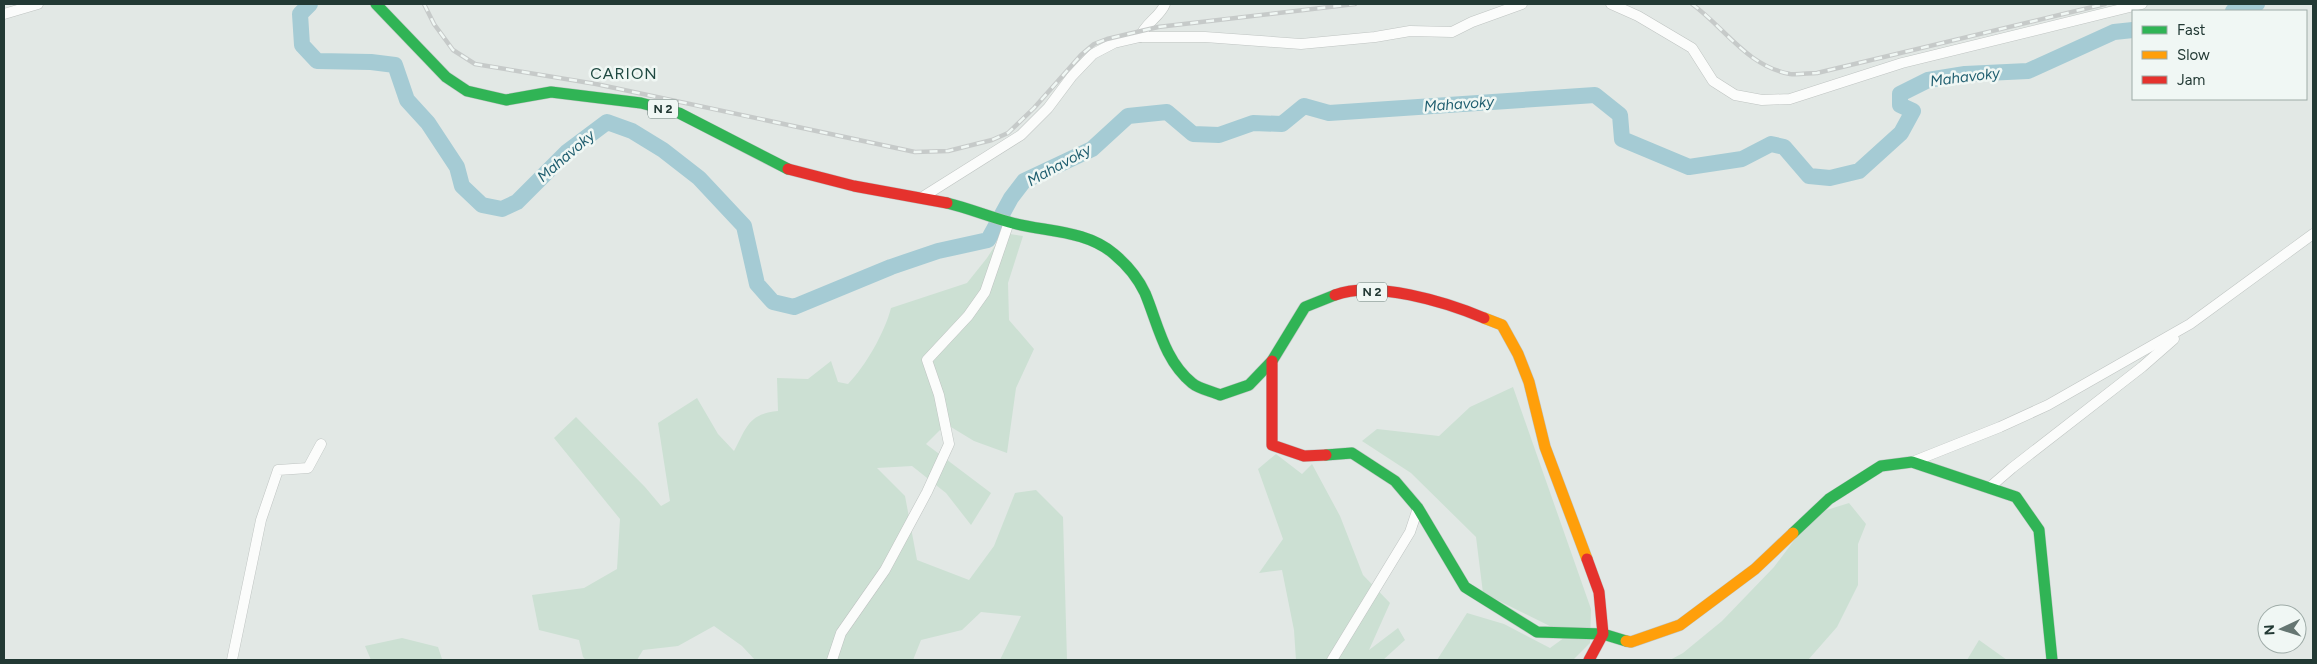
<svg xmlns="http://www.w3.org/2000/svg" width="2317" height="664" font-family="Figtree,sans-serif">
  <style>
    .green { fill: #cce0d3 }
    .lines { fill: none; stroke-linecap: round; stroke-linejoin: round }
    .river { stroke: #a5cbd4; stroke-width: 16 }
    .street-casing { stroke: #bfc4c2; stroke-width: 11 }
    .fast-casing { stroke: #bfc5c3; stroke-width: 12 }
    .slow-casing { stroke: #bfc5c3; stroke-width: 12 }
    .jam-casing { stroke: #bfc5c3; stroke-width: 12 }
    .street { stroke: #fbfcfb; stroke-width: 10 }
    .fast { stroke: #30b455; stroke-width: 11 }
    .slow { stroke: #ff9f0a; stroke-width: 11 }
    .jam { stroke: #e5322d; stroke-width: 11 }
    .rail-casing { stroke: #c6cac9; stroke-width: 4.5 }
    .rail { stroke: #f0f7f4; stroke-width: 2.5; stroke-dasharray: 8; stroke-linecap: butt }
    .labels { text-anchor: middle; stroke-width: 5; stroke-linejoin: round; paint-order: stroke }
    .shield { fill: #f0f7f4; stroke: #60726e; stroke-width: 1 }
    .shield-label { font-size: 12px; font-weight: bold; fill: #223934 }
    .water-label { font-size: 15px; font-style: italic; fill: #205f70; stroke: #f0f7f4 }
    .quarter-label { font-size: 16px; letter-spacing: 1px; fill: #1f4941; stroke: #f0f7f4 }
  </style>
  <rect width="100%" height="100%" fill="#e2e8e5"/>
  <g class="green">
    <path d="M1003,233L1023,236L1008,283L1009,320L1034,349L1016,388L1007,453L974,441L946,424L926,444L991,493L971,525L946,493L912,466L877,468L905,496L917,560L969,580L994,546L1015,493L1036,490L1063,517L1067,660H1000L1021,616L981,612L962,630L921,640L913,660H755L742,646L714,626L678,646L643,650L637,660H586L583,657L579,640L539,630L532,595L584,588L617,569L620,519L554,438L576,417L645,487L661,506L670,501L658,423L697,398L718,434L734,451C747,427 748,414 778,411L777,378L808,379L831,361L838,382L848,384C865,367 885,332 891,308L967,283L987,258Z"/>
    <polygon points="1513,387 1591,609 1590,643 1573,660 1437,660 1467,613 1504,624 1550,648 1568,635 1483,593 1476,537 1411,473 1362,441 1377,429 1439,436 1470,407"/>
    <polygon points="1276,454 1302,474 1312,464 1340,516 1363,575 1390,603 1369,650 1398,628 1405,640 1383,660 1296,660 1294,630 1282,570 1259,573 1283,539 1258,469"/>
    <polygon points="1849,503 1866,524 1858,544 1858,585 1837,627 1808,660 1670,660 1683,653 1722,621 1774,567 1814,514"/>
    <polygon points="402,638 438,647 442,659 371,660 365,646"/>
    <polygon points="1979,640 2007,660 1967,660"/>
  </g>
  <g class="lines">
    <g class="river">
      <polyline points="310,4 300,14 302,45 317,61 371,62 395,65 407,100 428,123 457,167 462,186 482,205 502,209 517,202 567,152 607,122 632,131 663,150 699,178 744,226 757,284 773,302 794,307 891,267 938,251 988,240 1011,198 1024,181 1092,149 1128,116 1167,112 1193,134 1219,135 1253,123 1282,124 1304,106 1329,113 1595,95 1620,115 1622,139 1689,167 1742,159 1771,144 1784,147 1809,176 1830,178 1859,171 1901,133 1913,111 1900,105 1900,94 1928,80 1965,74 2028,71 2114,32 2133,30"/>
      <polyline points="2233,11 2257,4"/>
    </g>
    <defs>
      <g id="street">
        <polyline points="1611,4 1638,16 1692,48 1713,81 1735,95 1762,100 1790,99 1902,63 2142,4"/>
        <polyline points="4,14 38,4"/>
        <path d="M1140,37C1145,23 1160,17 1165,4"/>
        <polyline points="921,198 1021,135 1048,108 1072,76 1093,54 1114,43 1140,37 1205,37 1301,44 1375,37 1410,31 1452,32 1472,22 1522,4"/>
        <polyline points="1912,462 2000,427 2048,405 2190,324 2313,234"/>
        <polyline points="1990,487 2012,468 2142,367 2174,339"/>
        <polyline points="232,660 261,520 278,470 308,468 321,444"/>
        <polyline points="832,660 841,633 885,570 927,492 949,444 939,395 927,360 968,316 985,292 1009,222"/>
        <polyline points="1332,660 1410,532 1418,508"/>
      </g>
      <g id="fast">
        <polyline points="376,4 446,77 467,91 506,100 551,92 641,103 679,113 788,169"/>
        <path d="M947,203C968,208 987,216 1009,222C1043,232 1085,229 1114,254C1126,264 1138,278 1145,293C1158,324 1164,360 1192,383C1199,389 1211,391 1220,395L1249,385L1272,361L1305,307L1335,295"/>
        <polyline points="1326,455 1352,453 1395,481 1418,508 1465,587 1537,632 1603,634 1626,641"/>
        <polyline points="1793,533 1829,499 1881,466 1912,462 2016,497 2039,530 2052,660"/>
      </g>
      <g id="slow">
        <polyline points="1484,318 1502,325 1518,354 1529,382 1545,447 1587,559"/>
        <polyline points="1626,641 1631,642 1680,625 1755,569 1793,533"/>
      </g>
      <g id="jam">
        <polyline points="788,169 854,186 947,203"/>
        <path d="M1335,295C1374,280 1446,302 1484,318"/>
        <polyline points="1272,361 1272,445 1304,456 1326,455"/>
        <polyline points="1587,559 1599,592 1603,634 1589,660"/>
      </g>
    </defs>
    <use href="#street" class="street-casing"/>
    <use href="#fast" class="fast-casing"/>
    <use href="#slow" class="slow-casing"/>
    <use href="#jam" class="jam-casing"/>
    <use href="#street" class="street"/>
    <use href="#fast" class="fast"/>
    <use href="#slow" class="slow"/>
    <use href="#jam" class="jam"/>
    <defs>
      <g id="rail">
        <polyline points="424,4 434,24 453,50 475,64 596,84 915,152 948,151 992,140 1008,133 1034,108 1081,55 1094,44 1107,39 1158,27 1355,4"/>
        <path d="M1692,4C1725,28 1747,66 1790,74C1798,75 1809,73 1817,73L2105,4"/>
      </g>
    </defs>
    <use href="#rail" class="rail-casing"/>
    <use href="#rail" class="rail"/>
  </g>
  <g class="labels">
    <g class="shield">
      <rect x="648" y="99.5" width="30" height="19" rx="4"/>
      <rect x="1357" y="282.5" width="30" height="19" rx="4"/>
    </g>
    <g class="shield-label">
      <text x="663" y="113">N 2</text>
      <text x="1372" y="296">N 2</text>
    </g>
    <g class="water-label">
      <text transform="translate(1965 77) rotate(-7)" y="5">Mahavoky</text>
      <text transform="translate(1459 104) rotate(-4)" y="5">Mahavoky</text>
      <text transform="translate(566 156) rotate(-41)" y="5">Mahavoky</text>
      <text transform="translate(1059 165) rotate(-29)" y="5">Mahavoky</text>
    </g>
    <g class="quarter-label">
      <text x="624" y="79">CARION</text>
    </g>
  </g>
  <rect width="2317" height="664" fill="none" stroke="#223934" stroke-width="10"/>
  <rect x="2132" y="10" width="175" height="90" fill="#f0f7f4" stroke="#9eaba7"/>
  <rect x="2142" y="26" width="25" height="8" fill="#30b455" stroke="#9eaba7"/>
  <text x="2177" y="35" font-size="15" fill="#223934">Fast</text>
  <rect x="2142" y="51" width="25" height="8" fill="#ff9f0a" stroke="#9eaba7"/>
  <text x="2177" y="60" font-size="15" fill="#223934">Slow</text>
  <rect x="2142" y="76" width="25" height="8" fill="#e5322d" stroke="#9eaba7"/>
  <text x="2177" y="85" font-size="15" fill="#223934">Jam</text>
  <g transform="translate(2282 629) rotate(266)"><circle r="24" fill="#f0f7f4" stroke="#9eaba7"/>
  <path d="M0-4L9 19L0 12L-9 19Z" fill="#657672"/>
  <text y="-8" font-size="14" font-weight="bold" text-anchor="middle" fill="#223934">N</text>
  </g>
</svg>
